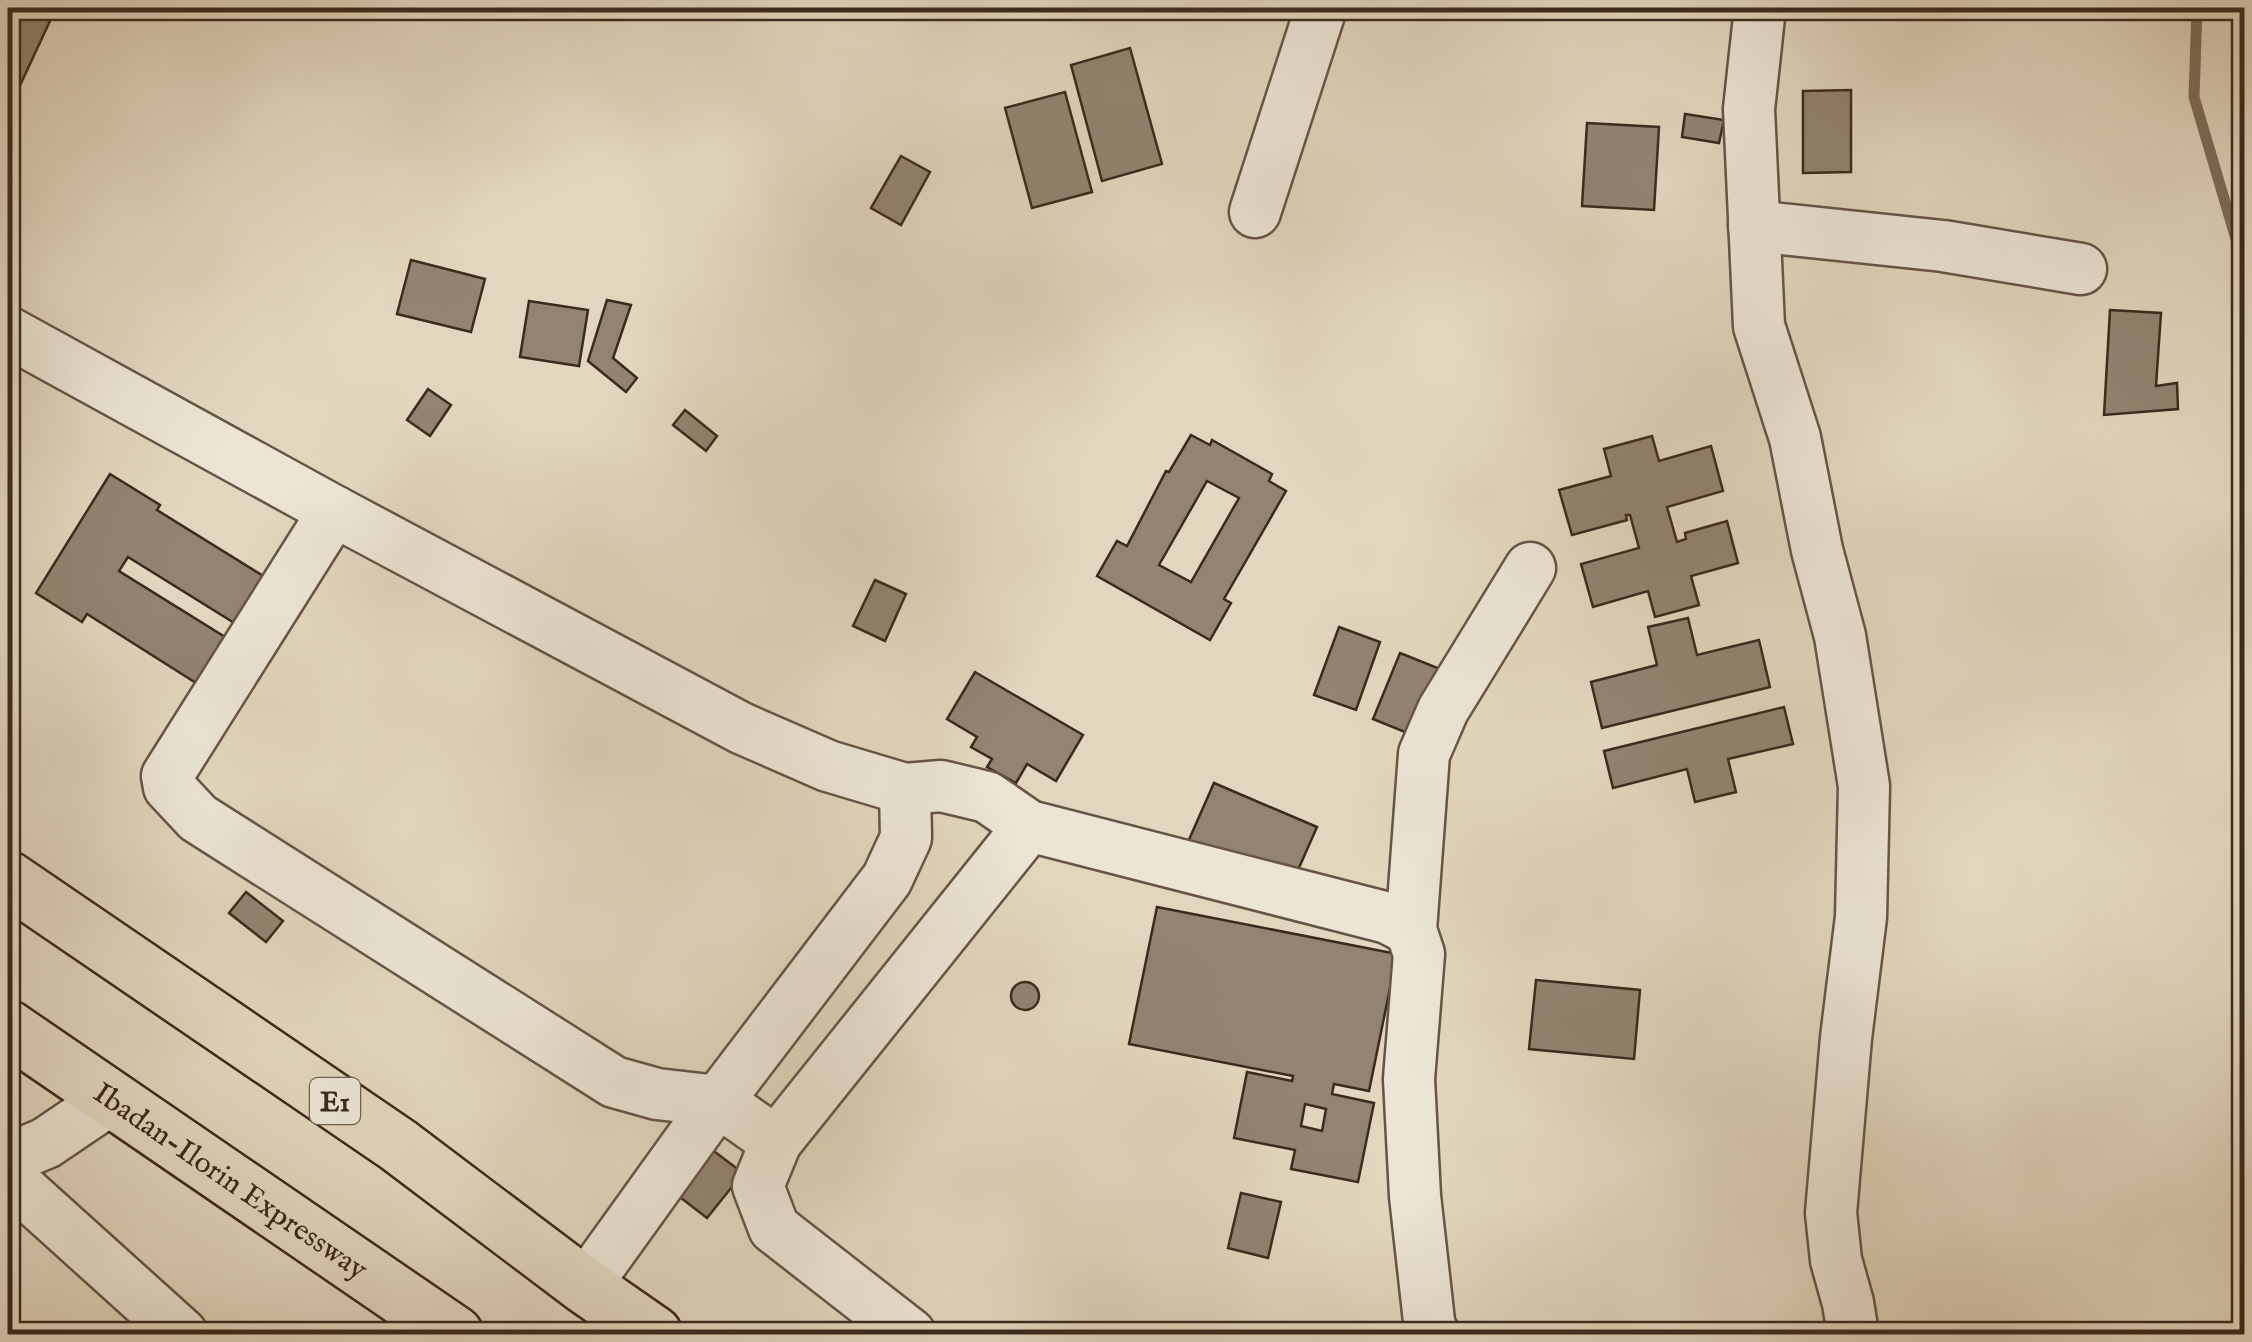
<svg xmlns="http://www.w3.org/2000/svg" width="2252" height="1342" font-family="'IM FELL English',serif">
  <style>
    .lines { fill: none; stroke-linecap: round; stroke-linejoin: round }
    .stream { stroke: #7e6e5e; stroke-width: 11 }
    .building { fill: #928471; stroke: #3c2a1e; stroke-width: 2.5; fill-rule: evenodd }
    .minor-casing { stroke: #665546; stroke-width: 55 }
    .highway-casing { stroke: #3c2a1e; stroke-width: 60 }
    .minor { stroke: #ece5d5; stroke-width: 50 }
    .highway { stroke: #e2d7be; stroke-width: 55 }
    .labels { text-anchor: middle; stroke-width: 10; stroke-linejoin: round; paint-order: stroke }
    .shield { fill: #ece5d5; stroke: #716255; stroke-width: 2.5 }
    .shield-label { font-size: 28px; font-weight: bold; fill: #3c2a1e }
    .street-label { font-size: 30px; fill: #3c2a1e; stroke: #ece5d5 }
  </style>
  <rect width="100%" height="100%" fill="#e2d7be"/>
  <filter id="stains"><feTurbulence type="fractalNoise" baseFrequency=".002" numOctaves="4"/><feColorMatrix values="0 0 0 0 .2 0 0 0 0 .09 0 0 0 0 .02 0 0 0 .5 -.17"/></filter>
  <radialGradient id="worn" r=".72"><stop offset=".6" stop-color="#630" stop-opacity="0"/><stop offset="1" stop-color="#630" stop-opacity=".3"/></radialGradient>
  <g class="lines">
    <polyline class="stream" points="2197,8 2194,97 2244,266"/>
  </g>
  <g class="building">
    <polygon points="8,8 56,8 16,94 8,90"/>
    <polygon points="1130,48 1162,164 1102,181 1071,65"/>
    <polygon points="1851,90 1851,172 1803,173 1803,91"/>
    <polygon points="1065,92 1092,192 1032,208 1005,108"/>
    <polygon points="1685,114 1724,120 1719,143 1682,137"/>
    <polygon points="1587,123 1659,127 1654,210 1582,206"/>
    <polygon points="901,156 930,172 901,225 871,208"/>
    <polygon points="411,260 485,279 471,332 397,314"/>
    <polygon points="607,300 631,305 613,358 637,378 626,392 588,361"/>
    <polygon points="529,301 588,310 579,366 520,357"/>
    <polygon points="2110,310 2161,313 2156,386 2177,383 2178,409 2104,415"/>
    <polygon points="428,389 451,405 430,436 407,420"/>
    <polygon points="685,410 717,436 706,451 673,425"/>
    <path d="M1191,435L1210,445L1212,440L1272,474L1269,481L1286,491L1224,599L1231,603L1210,640L1097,576L1117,541L1127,546L1166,471L1169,472ZM1207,481L1239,498L1191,582L1159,565Z"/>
    <polygon points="1652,436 1659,461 1711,446 1723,491 1667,507 1677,542 1686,539 1685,533 1727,521 1738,563 1691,576 1699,605 1655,617 1648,591 1593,607 1581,564 1639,548 1630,515 1626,515 1627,520 1572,535 1559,490 1611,476 1604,449"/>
    <polygon points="110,474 160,505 157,510 273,582 244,629 128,557 119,571 233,642 204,688 87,614 82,622 36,593"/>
    <polygon points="875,580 906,594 885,641 853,626"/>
    <polygon points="1688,618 1697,655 1759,640 1770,687 1602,728 1591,682 1657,665 1648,627"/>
    <polygon points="1339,627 1380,642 1356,710 1314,695"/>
    <polygon points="1400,653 1445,671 1417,737 1373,719"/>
    <polygon points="975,672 1083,735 1056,781 1027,764 1016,783 987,767 992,759 971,747 977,737 947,719"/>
    <polygon points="1784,707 1793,744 1728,759 1736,792 1695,802 1687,769 1613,788 1604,751"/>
    <polygon points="1214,783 1317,827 1290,888 1187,844"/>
    <polygon points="246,892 283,921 266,942 229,913"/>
    <path d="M1157,907L1397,954L1369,1091L1334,1084L1332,1094L1374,1103L1358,1182L1291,1169L1295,1150L1234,1138L1247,1072L1292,1081L1293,1076L1129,1044ZM1305,1104L1326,1109L1322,1131L1301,1126Z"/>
    <polygon points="1536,980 1640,990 1634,1059 1529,1049"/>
    <circle cx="1025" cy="996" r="14"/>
    <polygon points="707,1146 743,1173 707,1218 672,1191"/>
    <polygon points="1241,1193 1281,1202 1268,1258 1228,1248"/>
  </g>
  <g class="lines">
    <defs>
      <g id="minor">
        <polyline points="1760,8 1749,109 1759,326 1795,438 1817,550 1840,636 1864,786 1861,917 1846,1038 1831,1213 1836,1260 1848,1303 1853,1334"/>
        <polyline points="1255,212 1321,8"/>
        <polyline points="1754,226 1943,246 2081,269"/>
        <polyline points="8,332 334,511 741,728 828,766 905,789 941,786 987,797 1029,826 1388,918 1411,930"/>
        <polyline points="334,511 167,776 169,787 198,818 614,1082 657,1094 718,1101 776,1142"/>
        <polyline points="8,1159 46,1143 111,1099"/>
        <polyline points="8,1177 182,1334"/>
        <polyline points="585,1286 718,1101 887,879 906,838 905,789"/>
        <polyline points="910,1334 774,1228 758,1186 776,1142 1029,826"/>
        <polyline points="1434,1334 1430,1330 1415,1196 1409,1079 1419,954 1411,930 1424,754 1443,710 1530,568"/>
      </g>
      <g id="highway">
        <polyline points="8,879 398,1145 585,1286 654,1334"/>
        <path id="s1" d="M8,1028L455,1334"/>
      </g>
    </defs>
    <use href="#minor" class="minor-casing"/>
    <use href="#highway" class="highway-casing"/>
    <use href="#minor" class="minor"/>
    <use href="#highway" class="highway"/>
  </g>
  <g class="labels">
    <rect class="shield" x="310" y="1078" width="50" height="46" rx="8"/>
    <g class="shield-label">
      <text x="335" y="1111">E1</text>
    </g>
    <g class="street-label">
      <text dy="10" stroke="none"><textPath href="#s1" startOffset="270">Ibadan-Ilorin Expressway</textPath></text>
    </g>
  </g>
  <rect width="2252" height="1342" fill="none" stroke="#e2d7be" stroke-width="40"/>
  <rect x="10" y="10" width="2232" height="1322" fill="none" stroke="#3c2a1e" stroke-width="5"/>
  <rect x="20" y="20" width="2212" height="1302" fill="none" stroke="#3c2a1e" stroke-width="2.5"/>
  <rect width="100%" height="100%" filter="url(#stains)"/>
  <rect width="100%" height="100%" fill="url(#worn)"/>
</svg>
